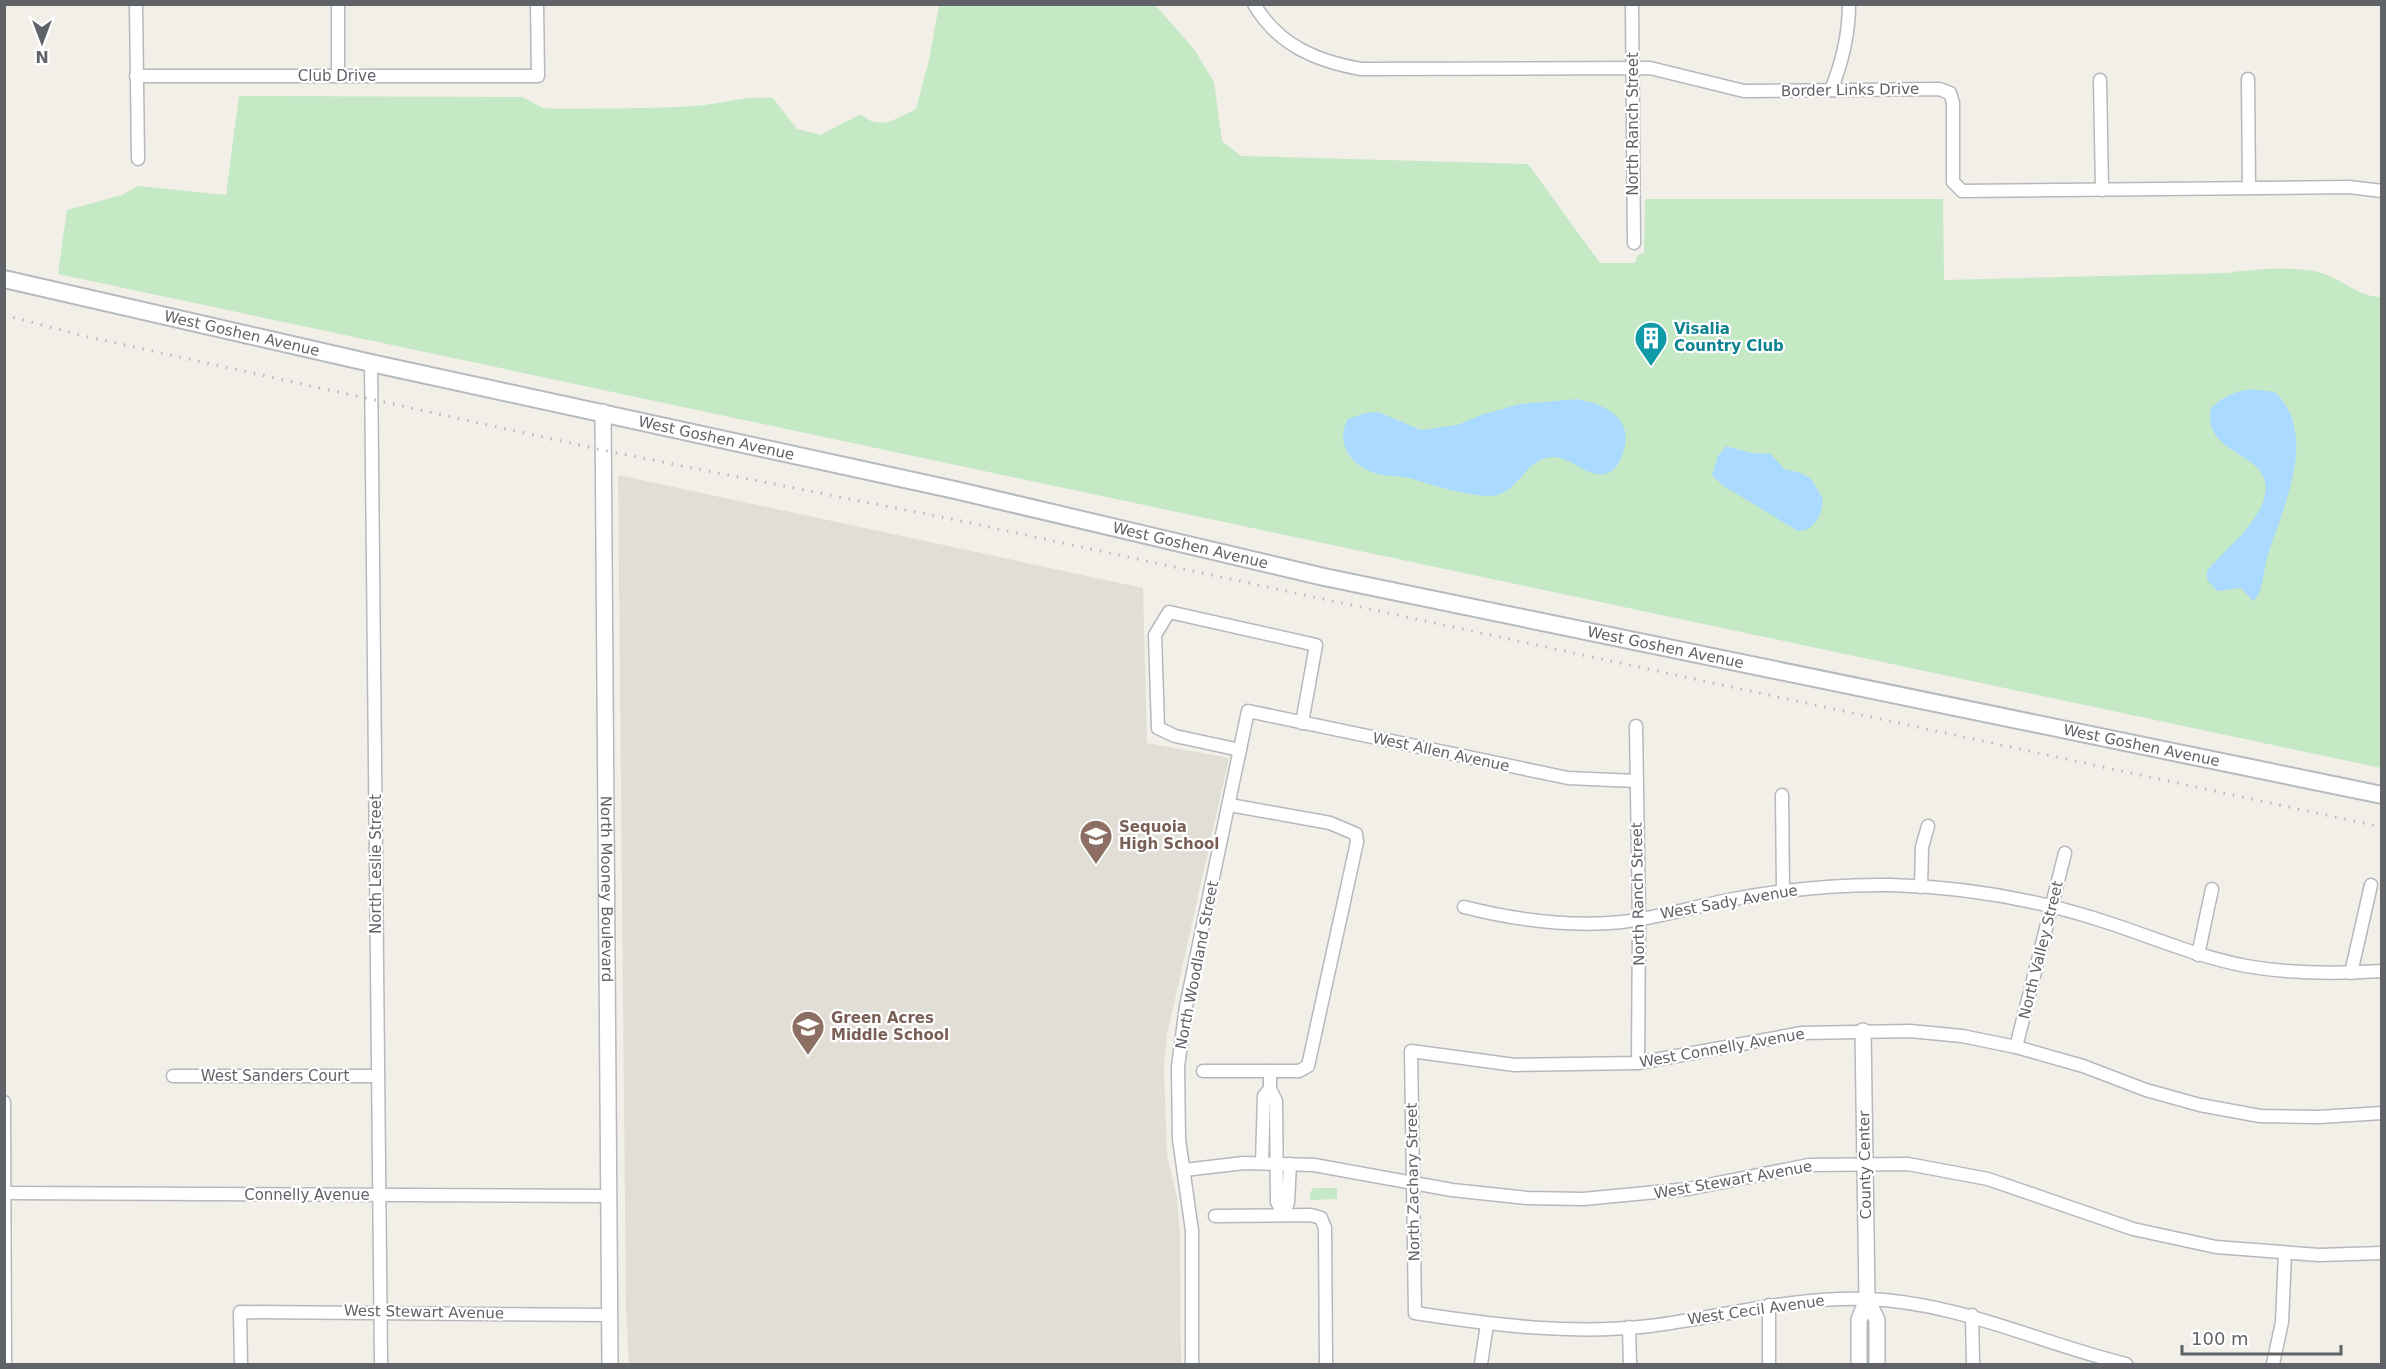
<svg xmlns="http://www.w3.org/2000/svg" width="2386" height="1369" font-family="'DejaVu Sans',sans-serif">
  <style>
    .education { fill: #e1ded6 }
    .green { fill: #c5e8c5 }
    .water { fill: #aadaff }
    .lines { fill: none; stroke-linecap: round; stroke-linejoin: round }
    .minor-casing { stroke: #b5b8bc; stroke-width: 15 }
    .tertiary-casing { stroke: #b5b8bc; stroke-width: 18 }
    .secondary-casing { stroke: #b6babf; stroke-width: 20 }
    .minor { stroke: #fff; stroke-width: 12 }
    .tertiary { stroke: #fff; stroke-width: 15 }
    .secondary { stroke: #fff; stroke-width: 16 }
    .rail { stroke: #b6b7b8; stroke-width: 3; stroke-dasharray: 1.5 8; stroke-linecap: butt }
    .labels { text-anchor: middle; stroke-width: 4.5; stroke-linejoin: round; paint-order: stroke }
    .street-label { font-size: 15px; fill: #5f6368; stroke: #fff }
    .culture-label { font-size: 15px; font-weight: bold; fill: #0d838f; stroke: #fff; text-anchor: start }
    .education-label { font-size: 15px; font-weight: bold; fill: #785e54; stroke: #fff; text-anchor: start }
  </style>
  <rect width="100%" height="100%" fill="#f1efe8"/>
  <polygon class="education" points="618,475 1143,588 1147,743 1229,758 1167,1035 1164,1069 1167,1156 1177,1197 1180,1235 1181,1364 629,1364 626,1308"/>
  <g class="green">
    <path d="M939,5H1155L1194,49L1214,82L1222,141L1241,156L1528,164L1600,263H1635L1638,255L1644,253L1645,199H1943L1944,280L2228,273C2252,269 2298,266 2321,273C2342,279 2359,297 2381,297V768L58,274L67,210L122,195L138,186L226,195L239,96L522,97L543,108L559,109C604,108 649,109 694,106C720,104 747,95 773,98L797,129L820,135L861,114C879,132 897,118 916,109L929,60Z"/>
    <polygon points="1313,1188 1337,1188 1337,1199 1310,1200 1310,1193"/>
  </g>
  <g class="water">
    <path d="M2250,389L2275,392C2320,436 2282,508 2267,558C2263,571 2264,592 2253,601L2241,588L2217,591L2207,580V571C2224,551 2246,534 2259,511C2291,449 2199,462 2211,408C2223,397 2234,392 2250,389Z"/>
    <path d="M1577,399C1605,404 1635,419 1623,452C1621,458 1618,467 1612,471C1591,484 1573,456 1552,457C1526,459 1521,488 1497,495C1480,500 1431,485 1413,479C1401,475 1389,477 1377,474C1352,466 1334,444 1348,419L1366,413L1378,412L1421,430L1457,425L1484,414L1520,404Z"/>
    <path d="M1726,446L1751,453L1771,454L1784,469L1801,473L1811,479L1823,499C1822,514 1815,531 1798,531L1722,485L1712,475L1718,456Z"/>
  </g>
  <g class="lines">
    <defs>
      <g id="minor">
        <polyline points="136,4 138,159"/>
        <polyline points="338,4 338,76"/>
        <path d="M1254,4C1278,45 1316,61 1361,69L1650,68L1744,91L1939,89L1950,93L1953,103V182L1962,191L2349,187L2382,191"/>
        <polyline points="1632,4 1634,243"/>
        <polyline points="136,76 538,76 537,4"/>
        <polyline points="2248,79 2249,188"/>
        <polyline points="2100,80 2102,190"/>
        <path d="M1831,90C1842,63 1849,34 1849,4"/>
        <polyline points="371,363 381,1364"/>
        <polyline points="1636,726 1639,919 1638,1063"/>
        <polyline points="1240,750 1175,736 1158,728 1155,635 1169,612 1316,645 1302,723"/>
        <polyline points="1782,795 1783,890"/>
        <polyline points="1230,805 1330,823 1356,834 1357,842 1308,1066 1299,1071 1270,1071"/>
        <polyline points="1921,887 1922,847 1928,826"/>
        <path d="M1464,907C1515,920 1569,927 1622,922C1657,918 1693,907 1728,900C1781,890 1836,884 1891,885C1966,887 2041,900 2112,924C2157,939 2199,957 2246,966C2291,974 2336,974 2382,971"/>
        <polyline points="2198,955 2212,889"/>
        <polyline points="2351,973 2371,885"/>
        <polyline points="2016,1047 2065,853"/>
        <polyline points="1203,1071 1270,1071 1270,1089 1276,1101 1277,1202 1284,1215 1288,1202 1290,1164"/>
        <polyline points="173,1076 377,1076"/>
        <polyline points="4,1102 5,1364"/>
        <polyline points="1262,1163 1264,1096 1270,1089"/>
        <polyline points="1184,1170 1244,1163 1314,1165 1452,1190 1527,1198 1583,1199 1688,1189 1809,1165 1908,1164 1988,1179 2133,1229 2216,1247 2319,1255 2382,1253"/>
        <polyline points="6,1193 607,1196"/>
        <polyline points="1215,1216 1311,1215 1321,1218 1325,1228 1326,1364"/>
        <polyline points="1769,1305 1769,1364"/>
        <polyline points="1972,1315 1973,1364"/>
        <polyline points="1629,1327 1630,1364"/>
        <polyline points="241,1364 240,1312 608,1315"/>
        <polyline points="1192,1364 1192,1231 1179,1139 1178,1067 1186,1006 1248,711 1568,778 1636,781"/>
        <polyline points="1481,1364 1487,1324"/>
        <path d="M2126,1364C2039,1343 1958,1302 1867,1299C1793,1296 1723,1317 1650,1326C1571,1335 1493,1325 1415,1313L1411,1051L1515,1065L1638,1063L1802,1033L1910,1031L1962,1036L2016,1047L2083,1066L2146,1090L2200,1105L2260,1116L2319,1117L2382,1113"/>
        <polyline points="2273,1364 2282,1322 2285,1253"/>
      </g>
      <g id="tertiary">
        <path id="s1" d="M603,412L610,1364"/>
        <polyline points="1867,1299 1877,1320 1877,1364"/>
        <polyline points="1859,1364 1859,1320 1867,1299 1863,1031"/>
      </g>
      <g id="secondary">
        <path id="s2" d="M4,279L371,363L955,490L1324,577L2382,795"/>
      </g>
    </defs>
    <use href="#minor" class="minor-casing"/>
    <use href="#tertiary" class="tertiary-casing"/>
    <use href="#secondary" class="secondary-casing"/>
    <use href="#minor" class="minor"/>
    <use href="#tertiary" class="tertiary"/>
    <use href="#secondary" class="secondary"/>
    <polyline class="rail" points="4,315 84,336 602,450 961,521 2382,827"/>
  </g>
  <defs>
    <symbol id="building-pin" viewBox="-11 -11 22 30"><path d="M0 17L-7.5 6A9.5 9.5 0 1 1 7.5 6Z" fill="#0f9aa8" stroke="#fff"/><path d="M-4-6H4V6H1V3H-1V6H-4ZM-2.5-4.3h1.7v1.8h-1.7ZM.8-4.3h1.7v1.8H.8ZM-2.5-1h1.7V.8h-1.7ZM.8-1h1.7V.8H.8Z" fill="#fff"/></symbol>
    <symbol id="school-pin" viewBox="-11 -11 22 30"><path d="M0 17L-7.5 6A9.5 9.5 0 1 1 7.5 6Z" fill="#8d6e63" stroke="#fff"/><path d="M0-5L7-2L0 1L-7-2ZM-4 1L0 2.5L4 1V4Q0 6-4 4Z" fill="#fff"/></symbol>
  </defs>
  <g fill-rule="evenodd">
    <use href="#building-pin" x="1632" y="319" width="38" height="52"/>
    <use href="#school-pin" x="1077" y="817" width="38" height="52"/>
    <use href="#school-pin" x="789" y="1008" width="38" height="52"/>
  </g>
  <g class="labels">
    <g class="street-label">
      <text x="337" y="81">Club Drive</text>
      <text transform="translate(1850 90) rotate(-1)" y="5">Border Links Drive</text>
      <text transform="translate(1633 124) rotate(-90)" y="5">North Ranch Street</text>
      <text dy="5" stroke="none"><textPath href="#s2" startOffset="244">West Goshen Avenue</textPath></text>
      <text dy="5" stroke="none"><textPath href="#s2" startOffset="730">West Goshen Avenue</textPath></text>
      <text dy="5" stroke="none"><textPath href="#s2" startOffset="1216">West Goshen Avenue</textPath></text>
      <text dy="5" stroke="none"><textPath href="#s2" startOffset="1702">West Goshen Avenue</textPath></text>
      <text dy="5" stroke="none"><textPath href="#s2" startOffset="2188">West Goshen Avenue</textPath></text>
      <text transform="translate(1441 752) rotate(12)" y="5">West Allen Avenue</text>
      <text transform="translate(376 864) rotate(-90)" y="5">North Leslie Street</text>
      <text dy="5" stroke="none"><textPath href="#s1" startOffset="477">North Mooney Boulevard</textPath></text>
      <text transform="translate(1638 894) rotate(-91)" y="5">North Ranch Street</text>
      <text transform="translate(1729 902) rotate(-10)" y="5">West Sady Avenue</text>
      <text transform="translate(2041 950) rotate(-76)" y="5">North Valley Street</text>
      <text transform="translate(1197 965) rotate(-79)" y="5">North Woodland Street</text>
      <text transform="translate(1722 1048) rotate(-10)" y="5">West Connelly Avenue</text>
      <text x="275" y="1081">West Sanders Court</text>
      <text transform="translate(1865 1165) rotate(-91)" y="5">County Center</text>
      <text transform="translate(1733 1180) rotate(-10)" y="5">West Stewart Avenue</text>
      <text transform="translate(1413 1182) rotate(-91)" y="5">North Zachary Street</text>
      <text x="307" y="1200">Connelly Avenue</text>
      <text transform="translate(1756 1310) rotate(-8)" y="5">West Cecil Avenue</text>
      <text transform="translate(424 1312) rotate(1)" y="5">West Stewart Avenue</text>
    </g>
    <g class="culture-label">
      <text x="1674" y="334">Visalia<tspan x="1674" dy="17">Country Club</tspan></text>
    </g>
    <g class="education-label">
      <text x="1119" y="832">Sequoia<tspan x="1119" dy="17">High School</tspan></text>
      <text x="831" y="1023">Green Acres<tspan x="831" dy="17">Middle School</tspan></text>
    </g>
  </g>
  <rect width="2386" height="1369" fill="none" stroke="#5f6368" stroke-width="12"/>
  <g transform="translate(42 42) rotate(180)" stroke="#ffffff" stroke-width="4.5" paint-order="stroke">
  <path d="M0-4.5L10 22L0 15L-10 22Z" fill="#5f6368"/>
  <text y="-9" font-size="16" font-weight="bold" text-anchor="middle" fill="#5f6368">N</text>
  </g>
  <path d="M2182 1345v9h159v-9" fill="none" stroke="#5f6368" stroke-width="3"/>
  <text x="2191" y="1345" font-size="18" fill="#5f6368" stroke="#ffffff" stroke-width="4.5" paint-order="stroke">100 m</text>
</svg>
